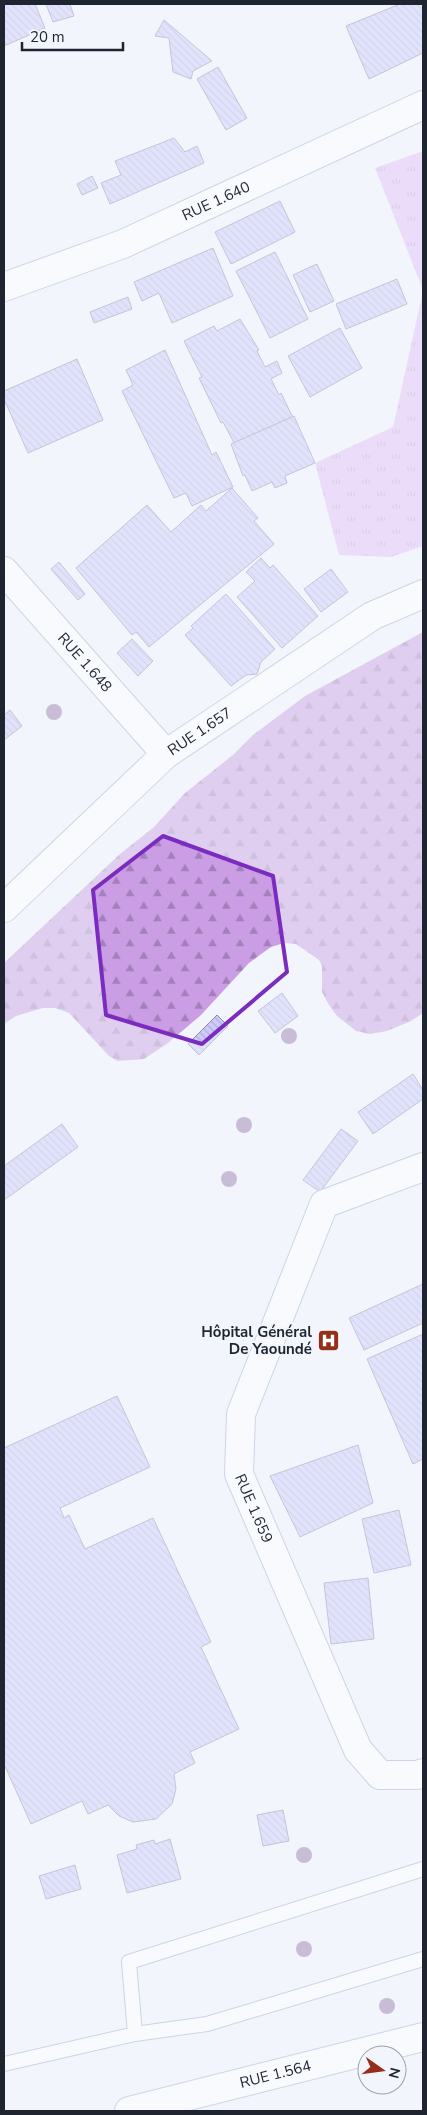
<svg xmlns="http://www.w3.org/2000/svg" width="427" height="2115" font-family="'Nunito Sans',sans-serif">
  <style>
    .grass { fill: url(#grass-tufts) }
    .forest { fill: url(#forest-firs) }
    .building { fill: url(#building-back-hatch); stroke: #8a89a9 }
    .lines { fill: none; stroke-linecap: round; stroke-linejoin: round }
    .lane-casing { stroke: #9caecb; stroke-width: 16 }
    .street-casing { stroke: #9caecb; stroke-width: 30 }
    .secondary-casing { stroke: #9caecb; stroke-width: 30 }
    .lane { stroke: #fff; stroke-width: 14 }
    .street { stroke: #fff; stroke-width: 28 }
    .secondary { stroke: #fff; stroke-width: 28 }
    .tree { fill: #9676a8 }
    .marked { fill: none; stroke: #7b2cbf; stroke-width: 4; stroke-linejoin: round }
    .labels { text-anchor: middle; stroke-width: 4.5; stroke-linejoin: round; paint-order: stroke }
    .street-label { font-size: 15px; fill: #1e2530; stroke: #f2f6fc }
    .poi-label { font-size: 15px; font-weight: bold; fill: #1e2530; stroke: #f2f6fc; text-anchor: end }
  </style>
  <defs>
    <pattern id="grass-tufts" width="24" height="20" patternUnits="userSpaceOnUse" patternTransform="scale(1.25)"><rect width="24" height="20" fill="#e2bef7"/><path d="M3 7l-1-3M5 7V3M7 7l1-3M15 17l-1-3M17 17v-4M19 17l1-3" fill="none" stroke="#c1a3d4"/></pattern>
    <pattern id="forest-firs" width="22" height="20" patternUnits="userSpaceOnUse" patternTransform="scale(1.25)"><rect width="22" height="20" fill="#ca9de5"/><path d="M5 1l3.5 6h-7zM16 11l3.5 6h-7z" fill="#a380ba"/></pattern>
    <pattern id="building-back-hatch" width="6" height="6" patternUnits="userSpaceOnUse" patternTransform="scale(1.25)"><rect width="6" height="6" fill="#cdccfd"/><path d="M-1 5l2 2M0 0l6 6M5-1l2 2" fill="none" stroke="#b0afd9"/></pattern>
  </defs>
  <rect width="100%" height="100%" fill="#f2f6fc"/>
  <g class="grass">
    <polygon points="423,151 423,290 375,168"/>
    <polygon points="423,291 423,546 391,557 339,555 315,463 393,427"/>
  </g>
  <polygon class="forest" points="423,632 423,1013 411,1021 387,1031 370,1034 356,1031 337,1016 329,1005 322,992 322,966 319,960 296,944 284,943 271,947 249,963 201,1015 168,1043 144,1059 118,1061 109,1056 69,1013 55,1008 43,1008 16,1016 4,1024 4,963 120,854 154,827 185,793 233,755 253,735 305,696"/>
  <g class="building">
    <polygon points="4,4 35,4 45,28 4,46"/>
    <polygon points="46,4 70,4 74,16 53,22"/>
    <polygon points="400,4 423,4 423,53 369,79 346,26"/>
    <polygon points="164,20 212,61 193,71 191,79 173,72 169,38 155,36"/>
    <polygon points="218,67 247,118 226,130 197,79"/>
    <polygon points="174,138 185,152 197,146 204,163 110,204 101,183 121,175 115,161"/>
    <polygon points="92,176 98,188 82,195 77,184"/>
    <polygon points="280,201 295,232 231,264 215,232"/>
    <polygon points="213,248 233,296 172,323 159,293 142,301 134,282"/>
    <polygon points="275,252 308,319 270,338 236,271"/>
    <polygon points="317,264 334,301 310,312 293,275"/>
    <polygon points="397,279 407,304 346,329 336,304"/>
    <polygon points="128,297 132,309 94,323 90,312"/>
    <polygon points="240,319 259,350 257,351 265,367 277,361 282,373 271,379 279,395 281,393 297,426 269,440 270,443 241,456 223,422 221,423 199,378 202,377 184,341 214,326 217,331"/>
    <polygon points="340,328 362,368 310,397 288,356"/>
    <polygon points="165,350 212,455 216,452 233,487 192,506 186,493 174,498 122,391 133,385 126,370"/>
    <polygon points="77,359 103,420 28,453 4,399 4,391"/>
    <polygon points="294,416 315,463 285,476 287,483 275,488 272,482 252,491 245,475 243,476 231,444"/>
    <polygon points="232,488 258,518 254,521 274,544 149,647 136,632 132,635 76,568 147,505 171,532 201,505 206,511"/>
    <polygon points="261,558 270,568 273,565 318,616 282,648 237,597 255,581 246,572"/>
    <polygon points="59,562 85,594 78,600 51,569"/>
    <polygon points="331,569 348,592 321,612 304,589"/>
    <polygon points="226,594 275,649 261,662 257,674 246,675 231,686 185,635 193,628 191,626"/>
    <polygon points="132,639 153,661 138,676 117,653"/>
    <polygon points="10,710 22,726 4,740 4,715"/>
    <polygon points="282,993 298,1016 275,1033 258,1011"/>
    <polygon points="217,1015 228,1026 199,1055 188,1044"/>
    <polygon points="413,1074 423,1090 423,1099 373,1134 358,1112"/>
    <polygon points="62,1124 78,1147 4,1200 4,1166"/>
    <polygon points="341,1129 358,1141 320,1192 303,1180"/>
    <polygon points="423,1284 423,1323 364,1350 349,1318"/>
    <polygon points="423,1334 423,1459 413,1464 367,1359"/>
    <polygon points="117,1396 150,1467 60,1508 64,1518 69,1515 85,1549 153,1518 211,1642 201,1647 239,1729 190,1752 195,1763 174,1774 176,1789 172,1804 156,1819 133,1822 119,1816 108,1805 88,1814 82,1801 31,1824 4,1764 4,1448"/>
    <polygon points="358,1445 373,1503 300,1537 270,1476"/>
    <polygon points="399,1510 411,1565 374,1573 362,1519"/>
    <polygon points="368,1578 374,1639 331,1644 324,1583"/>
    <polygon points="283,1810 289,1841 263,1846 257,1815"/>
    <polygon points="170,1839 181,1879 127,1893 117,1855 137,1849 136,1845 154,1840 155,1844"/>
    <polygon points="75,1865 81,1889 46,1899 39,1876"/>
  </g>
  <g class="lines">
    <defs>
      <g id="lane">
        <polyline points="135,2034 207,2024 423,1959"/>
        <polyline points="4,2064 135,2034 129,1962 423,1869"/>
      </g>
      <g id="street">
        <path id="s1" d="M4,571L166,754"/>
        <path id="s2" d="M4,908L166,754L372,616L423,594"/>
        <path id="s3" d="M423,1167L324,1204L241,1414L239,1474L358,1750L380,1775H417L423,1773"/>
      </g>
      <g id="secondary">
        <path id="s4" d="M4,287L123,244L423,105"/>
        <path id="s5" d="M129,2111L423,2037"/>
      </g>
    </defs>
    <use href="#lane" class="lane-casing"/>
    <use href="#street" class="street-casing"/>
    <use href="#secondary" class="secondary-casing"/>
    <use href="#lane" class="lane"/>
    <use href="#street" class="street"/>
    <use href="#secondary" class="secondary"/>
  </g>
  <g class="tree">
    <circle cx="54" cy="712" r="8"/>
    <circle cx="289" cy="1036" r="8"/>
    <circle cx="244" cy="1125" r="8"/>
    <circle cx="229" cy="1179" r="8"/>
    <circle cx="304" cy="1855" r="8"/>
    <circle cx="304" cy="1949" r="8"/>
    <circle cx="387" cy="2006" r="8"/>
  </g>
  <path d="M0 0H427V2115H0ZM163,836L273,876L287,972L202,1044L106,1015L93,890Z" fill="#f2f6fc" fill-opacity=".55" fill-rule="evenodd"/>
  <path class="marked" d="M163,836L273,876L287,972L202,1044L106,1015L93,890Z"/>
  <defs>
    <symbol id="hospital-square" viewBox="-11 -11 22 22"><rect x="-9" y="-9" width="18" height="18" rx="4" fill="#972e1a" stroke="#f2f6fc"/><path d="M-5-5h3v3.5h4V-5h3V5h-3V1.5h-4V5h-3Z" fill="#fff"/></symbol>
  </defs>
  <g fill-rule="evenodd">
    <use href="#hospital-square" x="316" y="1328" width="25" height="25"/>
  </g>
  <g class="labels">
    <g class="street-label">
      <text dy="5" stroke="none"><textPath href="#s4" startOffset="229">RUE 1.640</textPath></text>
      <text dy="5" stroke="none"><textPath href="#s1" startOffset="122">RUE 1.648</textPath></text>
      <text dy="5" stroke="none"><textPath href="#s2" startOffset="264">RUE 1.657</textPath></text>
      <text dy="5" stroke="none"><textPath href="#s3" startOffset="429">RUE 1.659</textPath></text>
      <text dy="5" stroke="none"><textPath href="#s5" startOffset="151">RUE 1.564</textPath></text>
    </g>
    <g class="poi-label">
      <text x="312" y="1337">Hôpital Général<tspan x="312" dy="17">De Yaoundé</tspan></text>
    </g>
  </g>
  <rect width="427" height="2115" fill="none" stroke="#1e2530" stroke-width="10"/>
  <g transform="translate(382 2070) rotate(104)"><circle r="24" fill="#f2f6fc" stroke="#9da2aa"/>
  <path d="M0-4L9 19L0 12L-9 19Z" fill="#972e1a"/>
  <text y="-8" font-size="14" font-weight="bold" text-anchor="middle" fill="#1e2530">N</text>
  </g>
  <path d="M22 42v8h101v-8" fill="none" stroke="#1e2530" stroke-width="2.5"/>
  <text x="30" y="42" font-size="15" fill="#1e2530" stroke="#f2f6fc" stroke-width="4" paint-order="stroke">20 m</text>
</svg>
